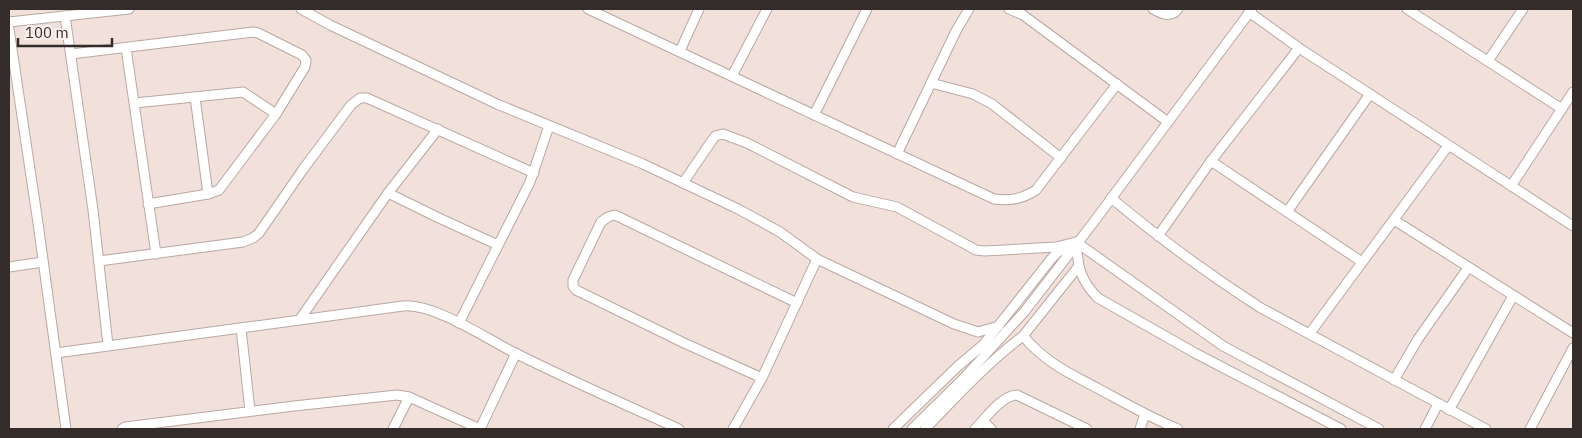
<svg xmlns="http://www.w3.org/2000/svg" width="1582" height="438" font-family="'IBM Plex Sans',sans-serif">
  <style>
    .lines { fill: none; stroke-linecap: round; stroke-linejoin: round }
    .minor-casing { stroke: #b8a8a2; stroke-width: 11 }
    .minor { stroke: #fff; stroke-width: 9 }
  </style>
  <rect width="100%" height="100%" fill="#f2e1db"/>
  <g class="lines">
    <defs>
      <g id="minor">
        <polyline points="301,9 330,25 497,104 643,164 738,209 780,232 817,259 954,324 978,332 999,326"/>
        <path d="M588,9L994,199C1011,201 1022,199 1036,190L1117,84"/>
        <polyline points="1009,9 1023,15 1168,122"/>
        <path d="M1153,9C1161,14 1171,18 1178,9"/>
        <polyline points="1407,9 1562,109"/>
        <polyline points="1249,12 1299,48 1573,226"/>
        <polyline points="65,16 93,210 108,345"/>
        <polyline points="9,22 129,9"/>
        <polyline points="9,29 38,223 66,429"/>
        <polyline points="126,48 156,254"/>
        <polyline points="680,51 699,9"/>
        <polyline points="71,54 253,32 258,33 302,55 306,60 305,67 276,114 219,190 208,194 148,204"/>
        <polyline points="1488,61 1523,9"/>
        <polyline points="732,76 767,9"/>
        <polyline points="931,83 973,94 992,104 1061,158"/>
        <polyline points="195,97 208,194"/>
        <polyline points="135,103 243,92 276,114"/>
        <polyline points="814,115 867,9"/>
        <polyline points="897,154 956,31 969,9"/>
        <polyline points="1211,161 1362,262"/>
        <polyline points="683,183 715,136 723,134 747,143 853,197 897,207 976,250 985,251 1056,247 1076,242 1223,346 1379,429"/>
        <polyline points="1511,186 1573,92"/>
        <polyline points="388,193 439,218 498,245"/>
        <path d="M1111,198C1159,238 1208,274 1261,308L1486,429"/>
        <polyline points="1287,212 1370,94"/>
        <polyline points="1394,220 1573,333"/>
        <polyline points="1158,236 1211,161 1299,48"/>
        <path d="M1076,242C1078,267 1080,280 1098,298L1195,353L1341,429"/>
        <polyline points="99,261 243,242 253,238 259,233 304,168 351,105 360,98 367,98 534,173"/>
        <polyline points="9,267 43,262"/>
        <path d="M1078,267L1023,336C1046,363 1069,373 1099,389C1125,403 1151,418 1178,429"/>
        <polyline points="300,319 388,193 438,129"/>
        <polyline points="459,323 530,182 549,126"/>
        <polyline points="241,328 250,411"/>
        <polyline points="1310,333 1448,146"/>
        <path d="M56,353L403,306C434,303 487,339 515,353C569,380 624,404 679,429"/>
        <polyline points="762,378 684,343 576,290 573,286 573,280 601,222 608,217 615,215 797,303"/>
        <polyline points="1394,380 1418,339 1468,268"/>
        <polyline points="1449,410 1513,296"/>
        <polyline points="983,421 991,429"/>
        <polyline points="122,429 125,427 294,406 397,395 409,397 480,429"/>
        <polyline points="393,429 409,397"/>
        <polyline points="480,429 516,353"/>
        <polyline points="733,429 762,378 817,259"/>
        <polyline points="893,429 958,366 983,345 1052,258 1058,252 1067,248"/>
        <polyline points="912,429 964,378 1025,311 1093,223 1252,9"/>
        <path d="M925,429C956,397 987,363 1023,336"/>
        <path d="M975,429C985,419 1002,395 1017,395L1087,429"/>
        <polyline points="1140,429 1145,414"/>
        <polyline points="1425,429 1438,404"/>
        <polyline points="1530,429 1573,348"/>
      </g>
    </defs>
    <use href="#minor" class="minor-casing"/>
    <use href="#minor" class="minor"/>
  </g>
  <rect width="1582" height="438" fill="none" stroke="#332c2a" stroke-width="20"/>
  <path d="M18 38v8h94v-8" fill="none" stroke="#332c2a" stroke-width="2.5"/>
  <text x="25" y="38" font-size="15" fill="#332c2a" stroke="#fdefea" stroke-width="4" paint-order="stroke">100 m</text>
</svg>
